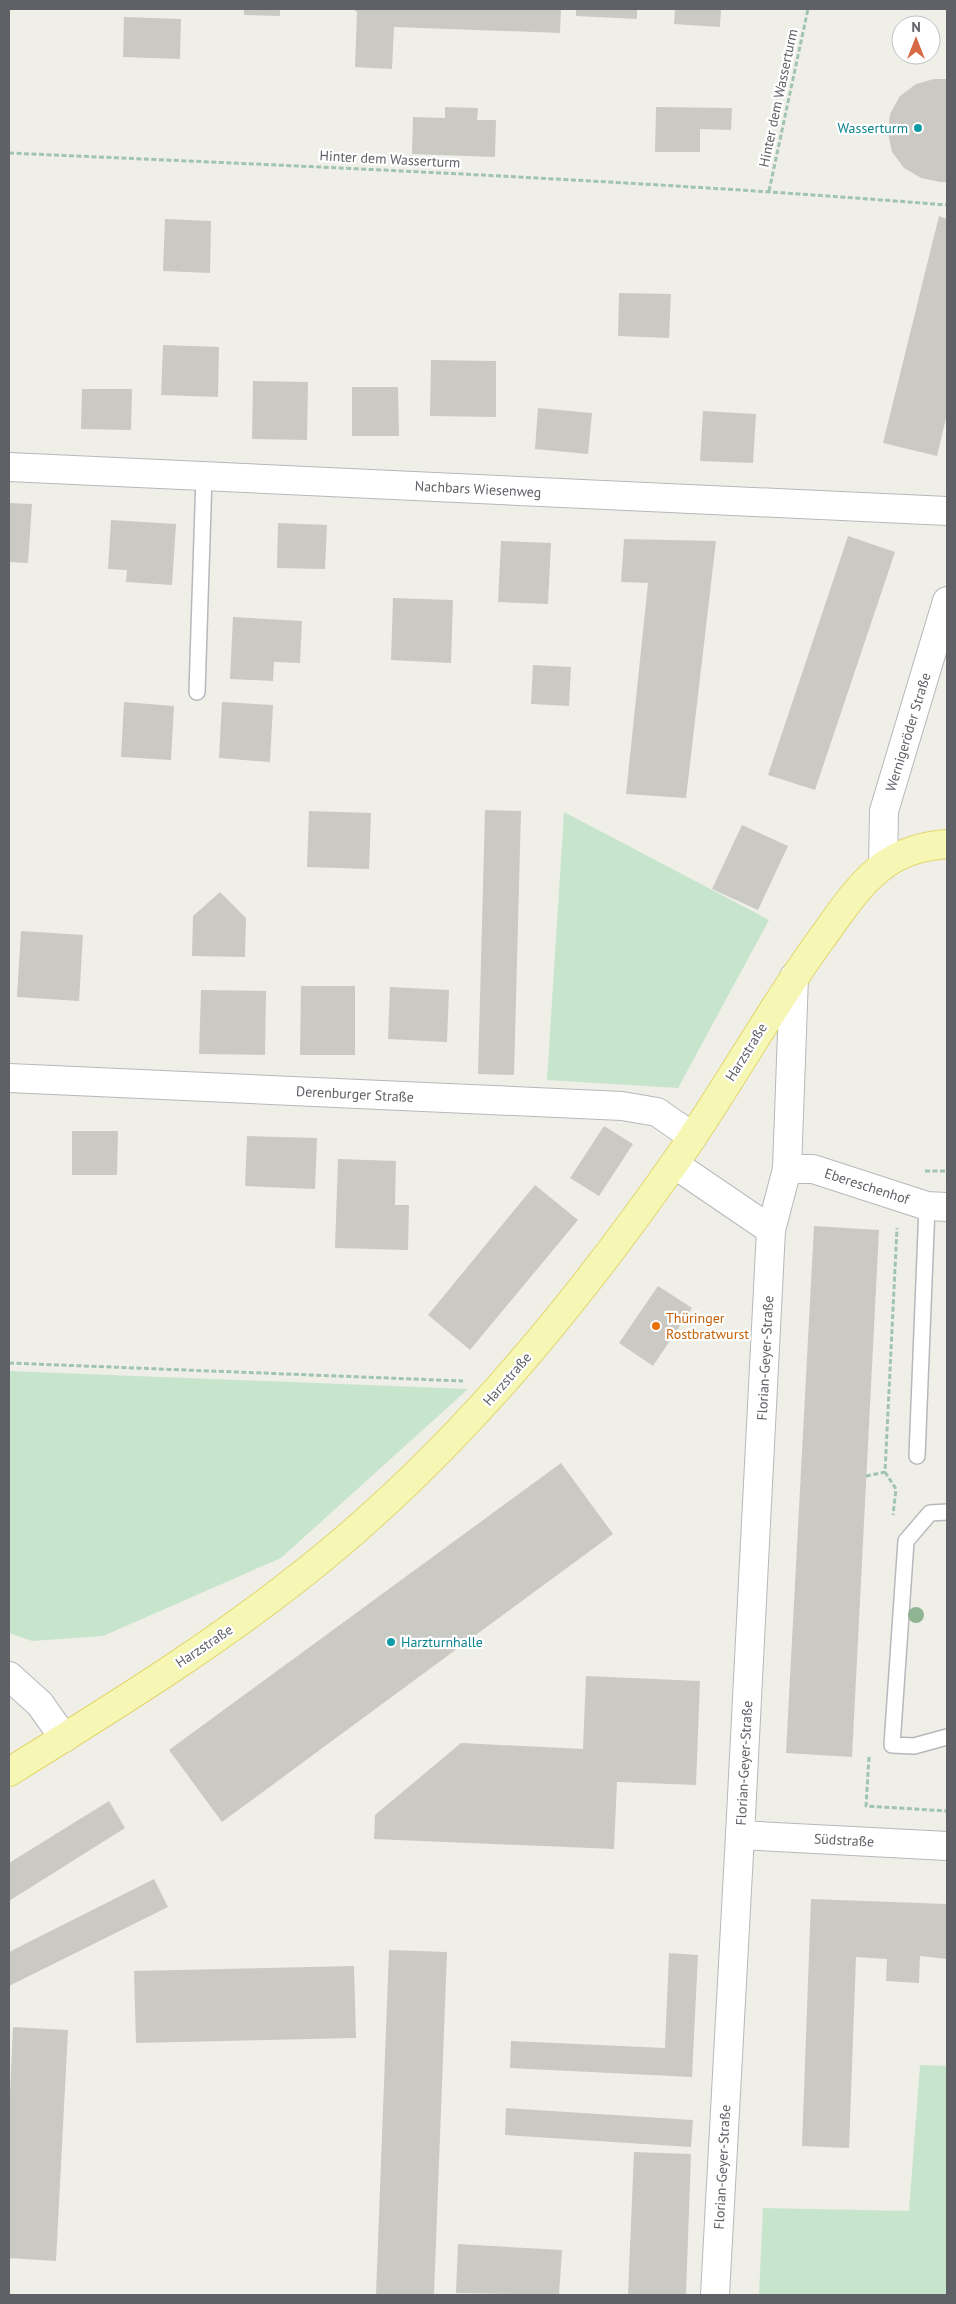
<svg xmlns="http://www.w3.org/2000/svg" width="956" height="2304" font-family="'PT Sans',sans-serif">
  <style>
    .green { fill: #c7e4cc }
    .building { fill: #cbc9c4 }
    .lines { fill: none; stroke-linecap: round; stroke-linejoin: round }
    .service-casing { stroke: #b7b8bc; stroke-width: 18 }
    .minor-casing { stroke: #b7b8bc; stroke-width: 30 }
    .tertiary-casing { stroke: #b7b8bc; stroke-width: 30 }
    .primary-casing { stroke: #e3d66c; stroke-width: 30 }
    .path { stroke: #a0c4b1; stroke-width: 3; stroke-dasharray: 5 2.5; stroke-linecap: butt }
    .service { stroke: #fff; stroke-width: 15 }
    .minor { stroke: #fff; stroke-width: 28 }
    .tertiary { stroke: #fff; stroke-width: 28 }
    .primary { stroke: #f7f7b5; stroke-width: 28 }
    .tree { fill: #8fb493 }
    .culture-dot { fill: #0f9aa8; stroke: #fff; stroke-width: 2 }
    .food-dot { fill: #e8710a; stroke: #fff; stroke-width: 2 }
    .labels { text-anchor: middle; stroke-width: 4.5; stroke-linejoin: round; paint-order: stroke }
    .street-label { font-size: 14px; fill: #5f6166; stroke: #fff }
    .culture-label { font-size: 14px; fill: #0d838f; stroke: #fff; text-anchor: end }
    .food-label { font-size: 14px; fill: #c56008; stroke: #fff; text-anchor: start }
  </style>
  <rect width="100%" height="100%" fill="#efefe8"/>
  <g class="green">
    <polygon points="564,812 769,920 678,1088 547,1080"/>
    <polygon points="9,1371 468,1389 281,1558 103,1636 32,1641 9,1633"/>
    <polygon points="920,2065 947,2066 947,2295 759,2295 763,2208 909,2211"/>
  </g>
  <g class="building">
    <polygon points="244,9 280,9 280,16 244,15"/>
    <polygon points="353,9 561,9 560,33 394,27 392,69 355,67 357,12"/>
    <polygon points="576,9 637,9 637,19 576,16"/>
    <polygon points="675,9 721,9 720,27 674,24"/>
    <polygon points="124,17 181,19 180,59 123,57"/>
    <polygon points="934,79 947,79 947,182 940,182 921,178 904,168 892,152 888,133 890,114 900,96 916,84"/>
    <polygon points="445,107 478,108 477,120 496,120 495,157 412,154 413,117 445,118"/>
    <polygon points="656,107 732,108 731,130 700,129 700,152 655,152"/>
    <polygon points="939,216 947,219 947,414 937,456 883,443"/>
    <polygon points="165,219 211,221 210,273 163,271"/>
    <polygon points="619,293 671,294 669,338 618,336"/>
    <polygon points="163,345 219,347 218,397 161,395"/>
    <polygon points="431,360 496,361 496,417 430,416"/>
    <polygon points="253,381 308,382 307,440 252,439"/>
    <polygon points="352,387 398,387 399,436 352,436"/>
    <polygon points="82,389 132,389 131,430 81,429"/>
    <polygon points="538,408 592,413 588,454 535,449"/>
    <polygon points="703,411 756,414 753,463 700,461"/>
    <polygon points="9,503 32,504 28,563 9,562"/>
    <polygon points="111,520 176,524 172,585 126,582 127,570 108,569"/>
    <polygon points="278,523 327,525 325,569 277,568"/>
    <polygon points="848,536 895,552 815,790 768,775"/>
    <polygon points="624,539 716,541 686,798 626,794 648,583 621,582"/>
    <polygon points="501,541 551,543 548,604 498,602"/>
    <polygon points="393,598 453,600 451,663 391,660"/>
    <polygon points="233,617 302,621 300,663 274,662 273,681 230,679"/>
    <polygon points="533,665 571,667 569,706 531,704"/>
    <polygon points="124,702 174,706 171,760 121,757"/>
    <polygon points="222,702 273,705 270,762 219,758"/>
    <polygon points="485,810 521,811 514,1075 478,1074"/>
    <polygon points="309,811 371,813 369,869 307,867"/>
    <polygon points="742,825 788,846 758,910 712,889"/>
    <polygon points="220,892 246,918 245,957 192,956 193,916"/>
    <polygon points="21,931 83,935 79,1001 17,997"/>
    <polygon points="301,986 355,986 355,1055 300,1055"/>
    <polygon points="390,987 449,990 447,1042 388,1039"/>
    <polygon points="201,990 266,991 265,1055 199,1054"/>
    <polygon points="604,1126 633,1144 599,1196 570,1178"/>
    <polygon points="72,1131 118,1131 117,1175 72,1175"/>
    <polygon points="247,1136 317,1138 315,1189 245,1186"/>
    <polygon points="338,1159 396,1161 395,1205 409,1205 408,1250 335,1248"/>
    <polygon points="535,1185 578,1220 470,1350 428,1315"/>
    <polygon points="814,1226 879,1230 852,1757 786,1753"/>
    <polygon points="658,1286 692,1308 653,1366 619,1343"/>
    <polygon points="561,1463 613,1534 222,1822 169,1750"/>
    <polygon points="586,1676 700,1681 696,1785 617,1782 614,1849 374,1839 375,1815 461,1743 583,1749"/>
    <polygon points="109,1801 125,1828 9,1901 9,1863"/>
    <polygon points="154,1879 168,1907 9,1986 9,1952"/>
    <polygon points="811,1899 947,1904 947,1959 920,1956 919,1983 886,1981 887,1959 856,1957 849,2148 802,2146"/>
    <polygon points="389,1950 447,1952 434,2295 376,2295"/>
    <polygon points="669,1953 698,1955 692,2077 510,2068 511,2041 665,2048"/>
    <polygon points="354,1966 356,2038 136,2043 134,1971"/>
    <polygon points="13,2027 68,2030 56,2261 9,2258 9,2116"/>
    <polygon points="506,2108 693,2120 691,2147 505,2135"/>
    <polygon points="634,2152 691,2154 686,2295 628,2295"/>
    <polygon points="458,2244 562,2250 559,2295 456,2293"/>
  </g>
  <g class="lines">
    <defs>
      <g id="service">
        <polyline points="197,692 204,476"/>
        <polyline points="917,1456 927,1206"/>
        <polyline points="947,1512 930,1513 906,1541 892,1745 914,1746 947,1737"/>
      </g>
      <g id="minor">
        <polyline points="9,467 947,511"/>
        <polyline points="9,1078 622,1106 657,1112 693,1137"/>
        <polyline points="787,1169 813,1169 927,1206 947,1207"/>
        <polyline points="9,1676 40,1704 64,1738"/>
        <polyline points="715,2295 740,1835"/>
      </g>
      <g id="tertiary">
        <polyline points="883,866 884,811 947,601"/>
        <polyline points="794,977 787,1169 771,1230 740,1835 947,1846"/>
        <polyline points="674,1164 771,1230"/>
      </g>
      <path id="primary" d="M9,1772C122,1702 235,1632 337,1546C471,1433 583,1295 683,1151C730,1083 770,1010 819,942C839,915 857,885 884,865C904,851 924,846 947,844"/>
    </defs>
    <use href="#service" class="service-casing"/>
    <use href="#minor" class="minor-casing"/>
    <use href="#tertiary" class="tertiary-casing"/>
    <use href="#primary" class="primary-casing"/>
    <g class="path">
      <path d="M9,153C322,167 635,180 947,205"/>
      <polyline points="769,191 808,9"/>
      <polyline points="925,1171 947,1171"/>
      <polyline points="9,1363 463,1381"/>
      <polyline points="885,1472 896,1489 893,1515"/>
      <polyline points="866,1476 885,1472 897,1228"/>
      <polyline points="869,1757 866,1806 947,1811"/>
    </g>
    <use href="#service" class="service"/>
    <use href="#minor" class="minor"/>
    <use href="#tertiary" class="tertiary"/>
    <use href="#primary" class="primary"/>
  </g>
  <circle class="tree" cx="916" cy="1615" r="8"/>
  <g class="culture-dot">
    <circle cx="918" cy="128" r="5"/>
    <circle cx="391" cy="1642" r="5"/>
  </g>
  <circle class="food-dot" cx="656" cy="1326" r="5"/>
  <g class="labels">
    <g class="street-label">
      <text transform="translate(778 98) rotate(-78)" y="5">Hinter dem Wasserturm</text>
      <text transform="translate(390 159) rotate(3)" y="5">Hinter dem Wasserturm</text>
      <text transform="translate(478 489) rotate(3)" y="5">Nachbars Wiesenweg</text>
      <text transform="translate(908 732) rotate(-73)" y="5">Wernigeröder Straße</text>
      <text transform="translate(746 1052) rotate(-58)" y="5">Harzstraße</text>
      <text transform="translate(355 1094) rotate(3)" y="5">Derenburger Straße</text>
      <text transform="translate(867 1186) rotate(18)" y="5">Ebereschenhof</text>
      <text transform="translate(765 1358) rotate(-87)" y="5">Florian-Geyer-Straße</text>
      <text transform="translate(507 1379) rotate(-49)" y="5">Harzstraße</text>
      <text transform="translate(204 1646) rotate(-34)" y="5">Harzstraße</text>
      <text transform="translate(744 1763) rotate(-87)" y="5">Florian-Geyer-Straße</text>
      <text transform="translate(844 1840) rotate(3)" y="5">Südstraße</text>
      <text transform="translate(722 2167) rotate(-87)" y="5">Florian-Geyer-Straße</text>
    </g>
    <g class="culture-label">
      <text x="908" y="133">Wasserturm</text>
      <text x="401" y="1647" text-anchor="start">Harzturnhalle</text>
    </g>
    <g class="food-label">
      <text x="666" y="1323">Thüringer<tspan x="666" dy="16">Rostbratwurst</tspan></text>
    </g>
  </g>
  <rect width="956" height="2304" fill="none" stroke="#5f6166" stroke-width="20"/>
  <g transform="translate(916 40)"><circle r="24" fill="#ffffff" stroke="#bfc0c2"/>
  <path d="M0-4L9 19L0 12L-9 19Z" fill="#d86945"/>
  <text y="-8" font-size="14" font-weight="bold" text-anchor="middle" fill="#5f6166">N</text>
  </g>
</svg>
